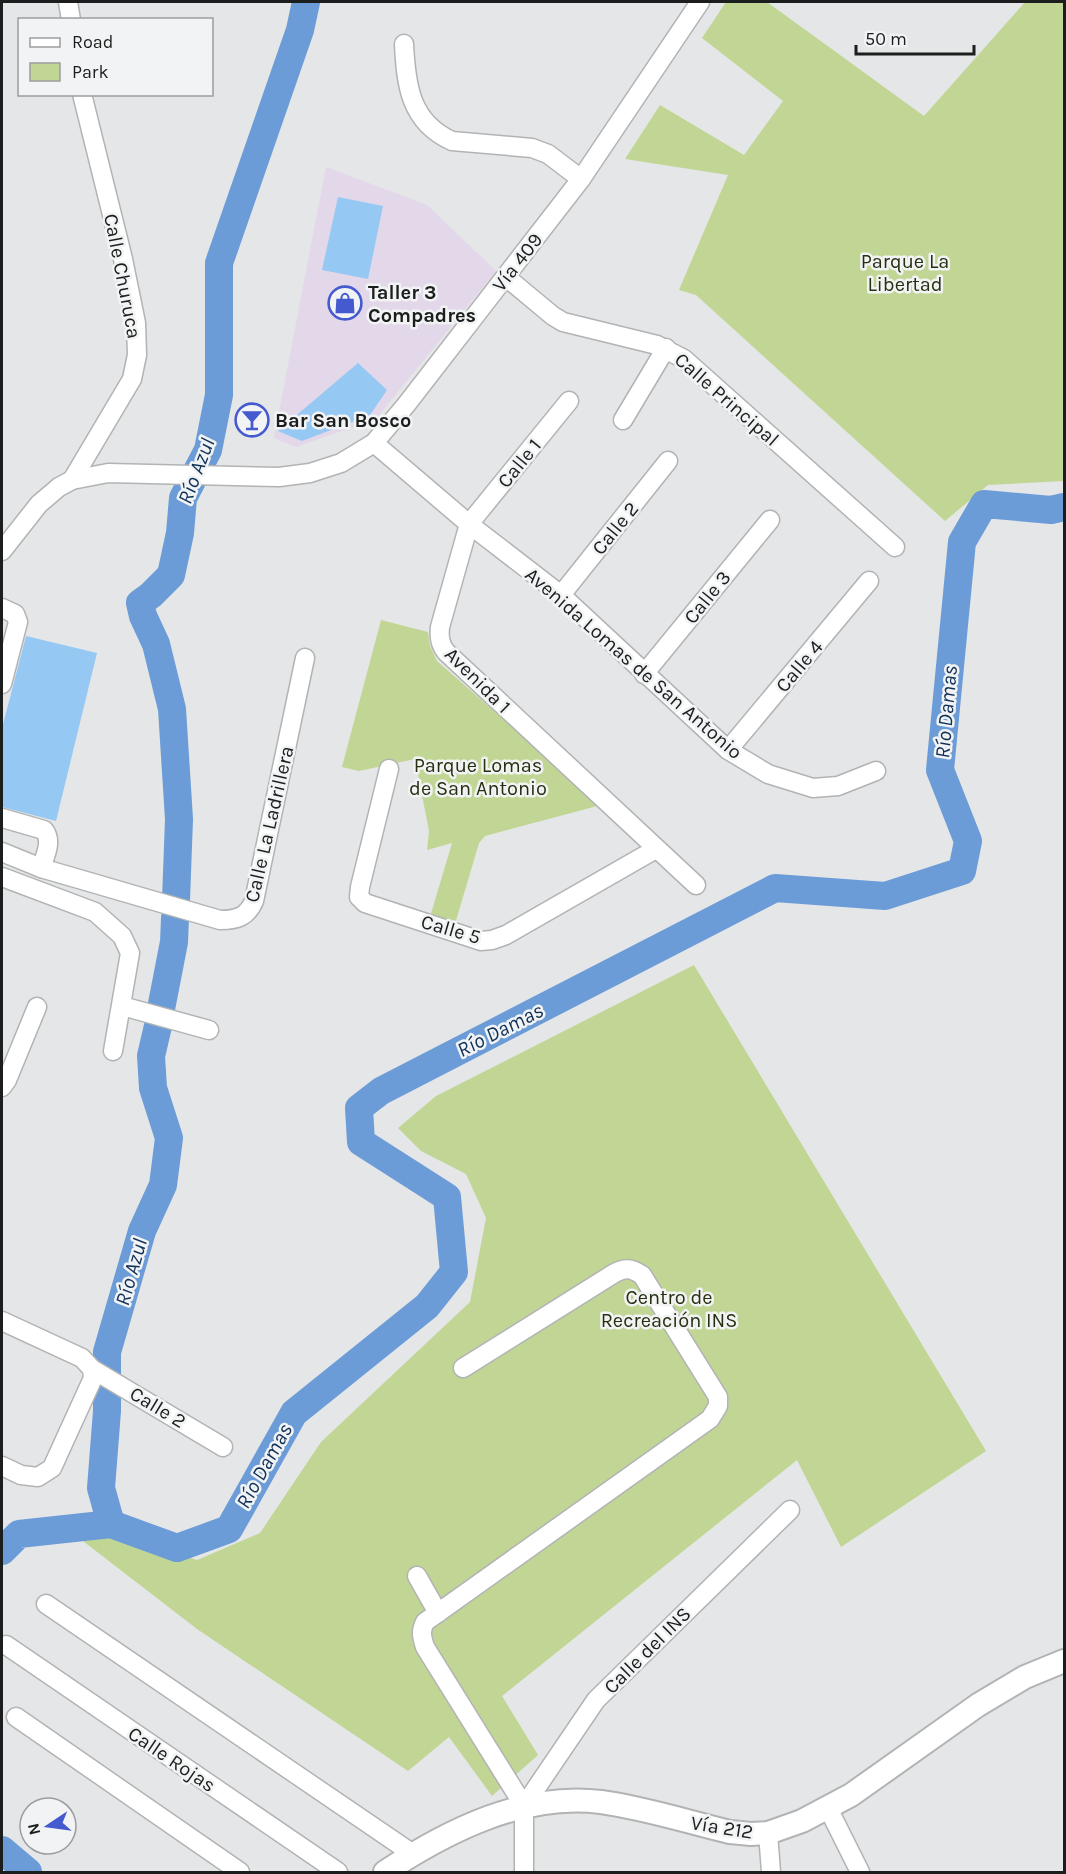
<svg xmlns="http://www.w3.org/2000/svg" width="1066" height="1874" font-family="Karla,sans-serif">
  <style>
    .industrial { fill: #e3d7ea }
    .green { fill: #c1d694 }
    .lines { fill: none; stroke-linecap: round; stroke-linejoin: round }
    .river { stroke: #6b9cd7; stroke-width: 28 }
    .building { fill: #96c8f4 }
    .minor-casing { stroke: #b2b3b4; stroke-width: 21 }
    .major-casing { stroke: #b2b3b4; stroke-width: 26 }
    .minor { stroke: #fff; stroke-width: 18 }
    .major { stroke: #fff; stroke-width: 22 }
    .labels { text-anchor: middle; stroke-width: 5; stroke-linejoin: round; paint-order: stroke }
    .park-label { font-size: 20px; fill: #262f0f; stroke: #f2f3f4 }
    .street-label { font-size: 20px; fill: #1c1d1d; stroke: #f2f3f4 }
    .poi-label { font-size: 20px; font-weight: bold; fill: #1c1d1d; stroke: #f2f3f4; text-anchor: start }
    .water-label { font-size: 21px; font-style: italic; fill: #0f3157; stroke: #f2f3f4 }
  </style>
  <rect width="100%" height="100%" fill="#e5e6e7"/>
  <polygon class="industrial" points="326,167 427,205 496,271 376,419 296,447 274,438"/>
  <g class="green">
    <polygon points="726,2 767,2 924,116 1025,2 1064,2 1064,481 988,485 945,521 696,295 679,290 728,175 625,159 660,105 744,155 783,101 702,38"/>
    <polygon points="381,620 428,632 430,646 437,661 601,805 485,836 479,843 455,924 430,917 452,843 427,850 429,831 415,759 359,771 342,767"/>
    <polygon points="694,965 986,1451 841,1547 797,1460 502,1696 538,1755 492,1796 449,1737 408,1771 197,1629 79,1538 110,1533 197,1560 260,1533 321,1442 470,1302 486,1218 466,1174 421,1151 398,1128 436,1096"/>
  </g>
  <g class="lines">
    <g class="river">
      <polyline points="176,900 179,819 172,709 156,644 143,616 140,603 151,595 171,575 180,533 183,498 208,450 219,395 219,263 300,30 306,2"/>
      <polyline points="161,1009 174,942 175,918"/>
      <polyline points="111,1524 101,1488 107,1411 107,1352 142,1231 163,1185 169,1138 153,1088 151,1056 158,1026"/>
      <polyline points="2,1551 19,1534 111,1524 177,1548 229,1529 294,1413 427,1306 454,1272 447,1197 361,1142 359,1108 381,1091 775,888 885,896 962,871 968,841 940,770 962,542 984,504 1051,510 1064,507"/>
      <polyline points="2,1850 28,1872"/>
    </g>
  </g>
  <g class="building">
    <polygon points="338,197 383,206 368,279 322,270"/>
    <polygon points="358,363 387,390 370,415 302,441 278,431"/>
    <polygon points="26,636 97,653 56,821 2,807 2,728"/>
  </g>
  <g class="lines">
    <defs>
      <g id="minor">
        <polyline points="68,2 71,20"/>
        <path d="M404,44C406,85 410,122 452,141L532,148L548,154L581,179"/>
        <polyline points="506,277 553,316 563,322 657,345 684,359 895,547"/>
        <polyline points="569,401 469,524 561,595 728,750 768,774 813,788 838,786 876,771"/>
        <polyline points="623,420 666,348"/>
        <path d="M374,443L469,524L440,627C439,638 440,644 446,652L696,885"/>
        <polyline points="72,480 132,379 137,355 136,323 123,259 82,94"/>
        <polyline points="2,551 39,504 59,487 72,480 108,473 279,477 310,473 341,463 374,443 406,405 581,179 700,2"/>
        <polyline points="561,595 668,461"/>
        <polyline points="2,608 15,614 18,622 2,684"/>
        <polyline points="644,674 770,520"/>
        <polyline points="728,750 869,581"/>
        <polyline points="389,769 360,887 359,897 365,903 481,941 492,940 506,935 656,849"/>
        <path d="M2,818L44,830C53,841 45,856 41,868"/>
        <path d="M2,852L41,868L220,920C237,920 247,917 254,901L305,658"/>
        <polyline points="2,877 95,912 122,936 130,953 113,1051"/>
        <polyline points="122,1006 209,1030"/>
        <polyline points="2,1087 7,1080 37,1007"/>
        <polyline points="2,1321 82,1358 92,1369 93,1378 52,1468 38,1477 21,1475 2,1466"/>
        <path d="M463,1368L613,1274C625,1267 631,1268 642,1275L718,1397V1406L710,1419L425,1622C420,1632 422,1637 425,1647L524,1806V1872"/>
        <polyline points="92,1369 223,1447"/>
        <polyline points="417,1576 438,1613"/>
        <polyline points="46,1604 413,1854"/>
        <polyline points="6,1645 338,1872"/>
        <polyline points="16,1717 240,1872"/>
        <polyline points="524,1806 596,1700 790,1510"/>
        <polyline points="828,1808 860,1872"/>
        <polyline points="768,1833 771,1872"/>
      </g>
      <path id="major" d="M385,1872C447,1831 524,1792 601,1802C645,1808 688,1822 730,1832L751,1834L768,1833L802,1821L851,1795L978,1705L1025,1677L1064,1661"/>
    </defs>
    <use href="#minor" class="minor-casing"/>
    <use href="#major" class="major-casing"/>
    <use href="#minor" class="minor"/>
    <use href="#major" class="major"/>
  </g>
  <defs>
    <symbol id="shop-ring" viewBox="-11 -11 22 22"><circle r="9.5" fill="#f2f3f4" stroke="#445ace" stroke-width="1.5"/><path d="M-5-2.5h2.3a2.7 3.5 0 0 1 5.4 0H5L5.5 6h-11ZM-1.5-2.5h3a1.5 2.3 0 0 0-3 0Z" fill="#445ace"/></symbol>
    <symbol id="bar-ring" viewBox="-11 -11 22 22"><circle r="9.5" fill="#f2f3f4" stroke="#445ace" stroke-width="1.5"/><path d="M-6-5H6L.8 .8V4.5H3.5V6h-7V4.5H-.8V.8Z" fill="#445ace"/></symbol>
  </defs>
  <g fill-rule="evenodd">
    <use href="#shop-ring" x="326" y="284" width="38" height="38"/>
    <use href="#bar-ring" x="233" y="401" width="38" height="38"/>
  </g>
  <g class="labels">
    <g class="park-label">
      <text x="905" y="268">Parque La<tspan x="905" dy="23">Libertad</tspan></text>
      <text x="478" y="772">Parque Lomas<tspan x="478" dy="23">de San Antonio</tspan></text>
      <text x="669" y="1304">Centro de<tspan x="669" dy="23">Recreación INS</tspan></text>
    </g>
    <g class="street-label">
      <text transform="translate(517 262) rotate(-52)" y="7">Vía 409</text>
      <text transform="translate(123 276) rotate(79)" y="7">Calle Churuca</text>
      <text transform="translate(727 399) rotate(41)" y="7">Calle Principal</text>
      <text transform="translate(519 463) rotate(-51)" y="7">Calle 1</text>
      <text transform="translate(615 528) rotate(-51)" y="7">Calle 2</text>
      <text transform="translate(707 597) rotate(-51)" y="7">Calle 3</text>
      <text transform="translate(634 663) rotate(41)" y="7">Avenida Lomas de San Antonio</text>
      <text transform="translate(799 666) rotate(-50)" y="7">Calle 4</text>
      <text transform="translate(478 680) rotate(45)" y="7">Avenida 1</text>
      <text transform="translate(269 824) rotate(-77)" y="7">Calle La Ladrillera</text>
      <text transform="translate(451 929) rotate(16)" y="7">Calle 5</text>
      <text transform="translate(158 1407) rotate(31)" y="7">Calle 2</text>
      <text transform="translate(647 1650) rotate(-45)" y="7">Calle del INS</text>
      <text transform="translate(172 1759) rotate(34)" y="7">Calle Rojas</text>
      <text transform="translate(722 1827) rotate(9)" y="7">Vía 212</text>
    </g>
    <g class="poi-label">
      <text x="368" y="299">Taller 3<tspan x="368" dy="23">Compadres</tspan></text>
      <text x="275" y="427">Bar San Bosco</text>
    </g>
    <g class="water-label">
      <text transform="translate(196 471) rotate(-69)" y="7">Río Azul</text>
      <text transform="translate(946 712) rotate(-85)" y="7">Río Damas</text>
      <text transform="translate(500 1030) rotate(-27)" y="7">Río Damas</text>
      <text transform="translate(131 1272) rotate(-74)" y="7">Río Azul</text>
      <text transform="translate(264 1466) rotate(-61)" y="7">Río Damas</text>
    </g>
  </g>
  <rect width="1066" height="1874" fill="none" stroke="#1c1d1d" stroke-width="6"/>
  <rect x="18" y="18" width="195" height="78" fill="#f2f3f4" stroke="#9c9d9e" stroke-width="1.5"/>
  <rect x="30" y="38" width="30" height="9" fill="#ffffff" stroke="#9c9d9e" stroke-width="1.5"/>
  <text x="72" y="48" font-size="18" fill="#1c1d1d">Road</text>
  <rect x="30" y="63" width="30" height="18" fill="#c1d694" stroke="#9c9d9e" stroke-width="1.5"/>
  <text x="72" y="78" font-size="18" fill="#1c1d1d">Park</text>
  <g transform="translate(48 1826) rotate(257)"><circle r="28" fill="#f2f3f4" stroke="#9c9d9e" stroke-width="1.5"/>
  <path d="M0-4.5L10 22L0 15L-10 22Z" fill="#445ace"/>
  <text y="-9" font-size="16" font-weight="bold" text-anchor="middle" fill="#1c1d1d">N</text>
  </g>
  <path d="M856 45v9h118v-9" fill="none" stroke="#1c1d1d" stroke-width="3"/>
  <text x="865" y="45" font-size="18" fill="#1c1d1d" stroke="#f2f3f4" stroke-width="4.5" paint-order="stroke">50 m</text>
</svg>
